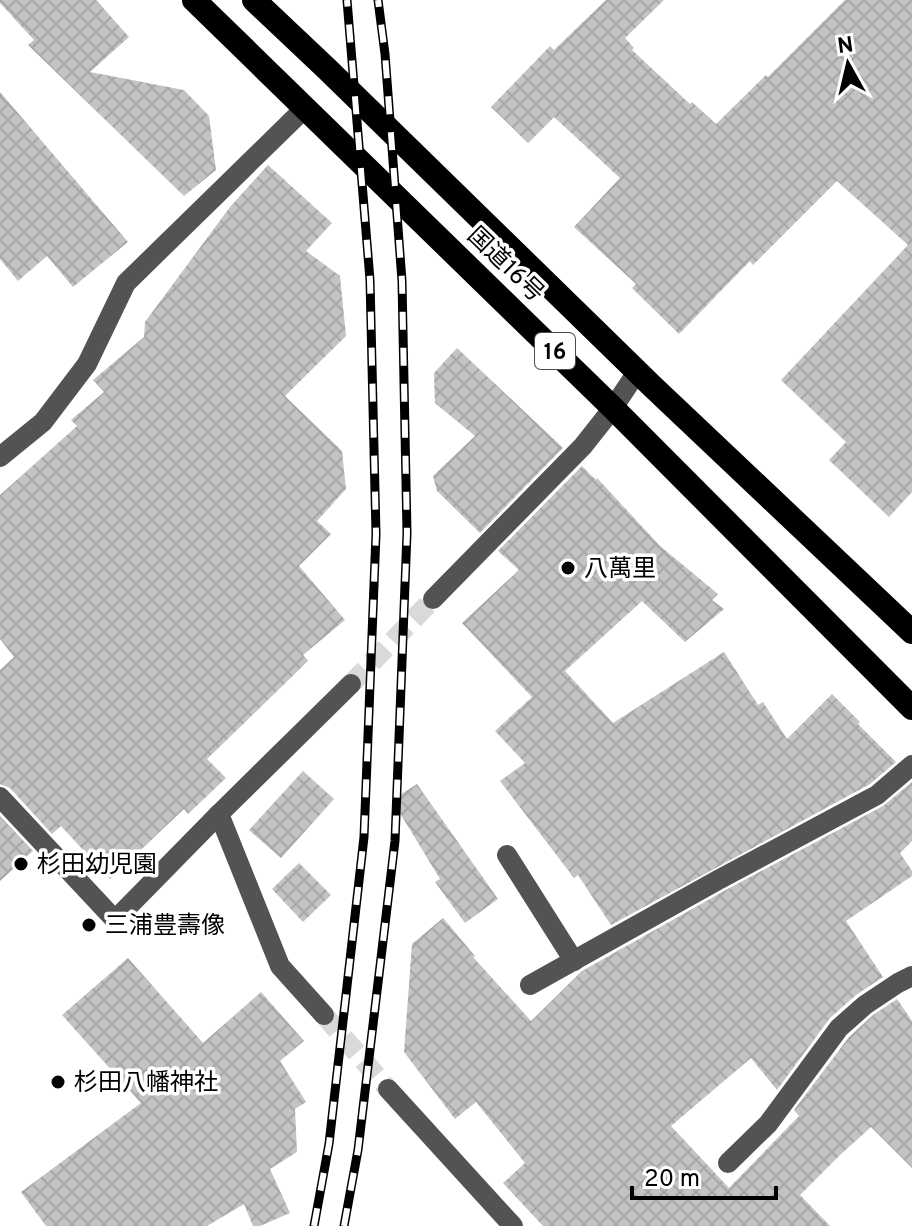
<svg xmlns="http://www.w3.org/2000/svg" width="912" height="1226" font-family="Overpass,'Noto Sans JP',sans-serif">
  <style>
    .building { fill: url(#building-cross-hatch) }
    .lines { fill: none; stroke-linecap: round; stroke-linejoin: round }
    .minor-tunnel { stroke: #d9d9d9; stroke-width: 20; stroke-dasharray: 20 10; stroke-linecap: butt }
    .minor { stroke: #535353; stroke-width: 20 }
    .highway { stroke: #000; stroke-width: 24 }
    .rail-casing { stroke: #000; stroke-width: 9 }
    .rail { stroke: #fff; stroke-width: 6; stroke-dasharray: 18; stroke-linecap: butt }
    .poi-dot { fill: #000; stroke: #fff; stroke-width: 3 }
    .labels { text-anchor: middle; stroke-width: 7; stroke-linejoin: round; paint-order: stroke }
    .shield { fill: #fff; stroke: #4c4c4c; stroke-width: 2 }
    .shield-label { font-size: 22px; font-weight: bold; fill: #000 }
    .street-label { font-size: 24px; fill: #000; stroke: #fff }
    .poi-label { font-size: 24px; fill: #000; stroke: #fff; text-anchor: start }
  </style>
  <defs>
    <pattern id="building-cross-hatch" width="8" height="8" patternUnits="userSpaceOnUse" patternTransform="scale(2)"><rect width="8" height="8" fill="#c3c3c3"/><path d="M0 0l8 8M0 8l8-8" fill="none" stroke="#a6a6a6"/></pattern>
  </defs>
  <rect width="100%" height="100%" fill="#fff"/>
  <g class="building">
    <polygon points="0,0 96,0 129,37 90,72 184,90 209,116 216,170 184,196 28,45 34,40 0,3"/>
    <polygon points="606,0 664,0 625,38 634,48 632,50 690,104 692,102 716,124 766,75 768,77 845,0 912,0 912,492 889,517 829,460 846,442 781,380 908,245 837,181 753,265 750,261 679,334 632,288 636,284 574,227 620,178 554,117 528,143 491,107 550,46 554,50"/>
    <polygon points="0,92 128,242 73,287 47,256 18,281 0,259"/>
    <polygon points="268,165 332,223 306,251 340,276 346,336 285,396 342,451 346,489 317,521 331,534 299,566 345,620 303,655 308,661 207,759 226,778 188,814 184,809 110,879 61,826 52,834 10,788 0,784 0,670 14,657 0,639 0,495 77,426 71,420 104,392 93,380 144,337 145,322 230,207"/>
    <polygon points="457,348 563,448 480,533 437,491 433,476 475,436 435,403 434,373"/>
    <polygon points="582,466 596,480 597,478 660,546 718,594 712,600 724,609 685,642 642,601 565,671 613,723 724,652 758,705 763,702 787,739 832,694 860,722 858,724 896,762 870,784 611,925 578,875 574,878 500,781 525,763 495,731 532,697 462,623 519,570 498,551"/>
    <polygon points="303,771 334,799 281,858 249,830"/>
    <polygon points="912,782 912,841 900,853 912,871 912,876 846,921 883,977 856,995 830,1018 777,1090 751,1058 671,1126 729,1188 799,1116 794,1110 849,1037 873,1015 897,999 912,1021 912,1168 871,1127 839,1156 800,1195 830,1226 543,1226 503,1183 525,1163 476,1102 455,1119 404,1052 412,944 443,918 475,956 473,957 531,1021 582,971 724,891 883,806"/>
    <polygon points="417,784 498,899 465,923 435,882 440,879 392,800"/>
    <polygon points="0,816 33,851 0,881"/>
    <polygon points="299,863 331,895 303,922 272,889"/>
    <polygon points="128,958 203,1043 261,992 304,1041 280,1061 306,1102 295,1109 297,1152 270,1169 290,1213 260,1226 253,1226 244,1204 207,1226 46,1226 21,1192 141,1103 62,1015"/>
  </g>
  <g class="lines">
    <g class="minor-tunnel">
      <polyline points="351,684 433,599"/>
      <polyline points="324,1015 388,1089"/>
    </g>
    <g class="minor">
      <polyline points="0,457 43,422 87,364 126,283 305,108"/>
      <polyline points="433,599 583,446 613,408 637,372"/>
      <polyline points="0,797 115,920 219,814"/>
      <polyline points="507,855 574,961"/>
      <polyline points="530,985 718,880 877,795 912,765"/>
      <polyline points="324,1015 280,966 219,814 351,684"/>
      <polyline points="388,1089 513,1226"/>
      <polyline points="728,1163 768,1124 839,1028 865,1005 898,983 912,976"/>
    </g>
    <g class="highway">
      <polyline points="194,0 613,408 912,708"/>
      <polyline points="254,0 326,68 653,387 912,632"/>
    </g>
    <defs>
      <g id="rail">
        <polyline points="314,1226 329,1144 364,837 376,534 370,280 347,0"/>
        <polyline points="344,1226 358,1150 395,841 407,533 402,281 385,54 378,0"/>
      </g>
    </defs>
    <use href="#rail" class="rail-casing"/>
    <use href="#rail" class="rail"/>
  </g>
  <g class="poi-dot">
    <circle cx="568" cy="568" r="8"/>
    <circle cx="21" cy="864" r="8"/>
    <circle cx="89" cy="925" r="8"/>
    <circle cx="58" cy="1082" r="8"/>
  </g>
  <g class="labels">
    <rect class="shield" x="535" y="333" width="40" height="36" rx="6"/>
    <g class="shield-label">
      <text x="555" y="359">16</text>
    </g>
    <g class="street-label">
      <text transform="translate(506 264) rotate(44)" y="8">国道16号</text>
    </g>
    <g class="poi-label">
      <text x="584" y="576">八萬里</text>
      <text x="37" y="872">杉田幼児園</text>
      <text x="105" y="933">三浦豊壽像</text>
      <text x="74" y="1090">杉田八幡神社</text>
    </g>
  </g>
  <g transform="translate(848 64) rotate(352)" stroke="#ffffff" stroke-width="6" paint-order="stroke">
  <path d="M0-6L14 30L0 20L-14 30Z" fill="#000000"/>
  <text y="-12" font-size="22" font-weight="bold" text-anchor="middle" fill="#000000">N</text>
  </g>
  <path d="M632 1186v12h144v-12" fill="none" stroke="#000000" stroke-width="4"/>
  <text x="644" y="1186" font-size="24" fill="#000000" stroke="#ffffff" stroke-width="6" paint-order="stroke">20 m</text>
</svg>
